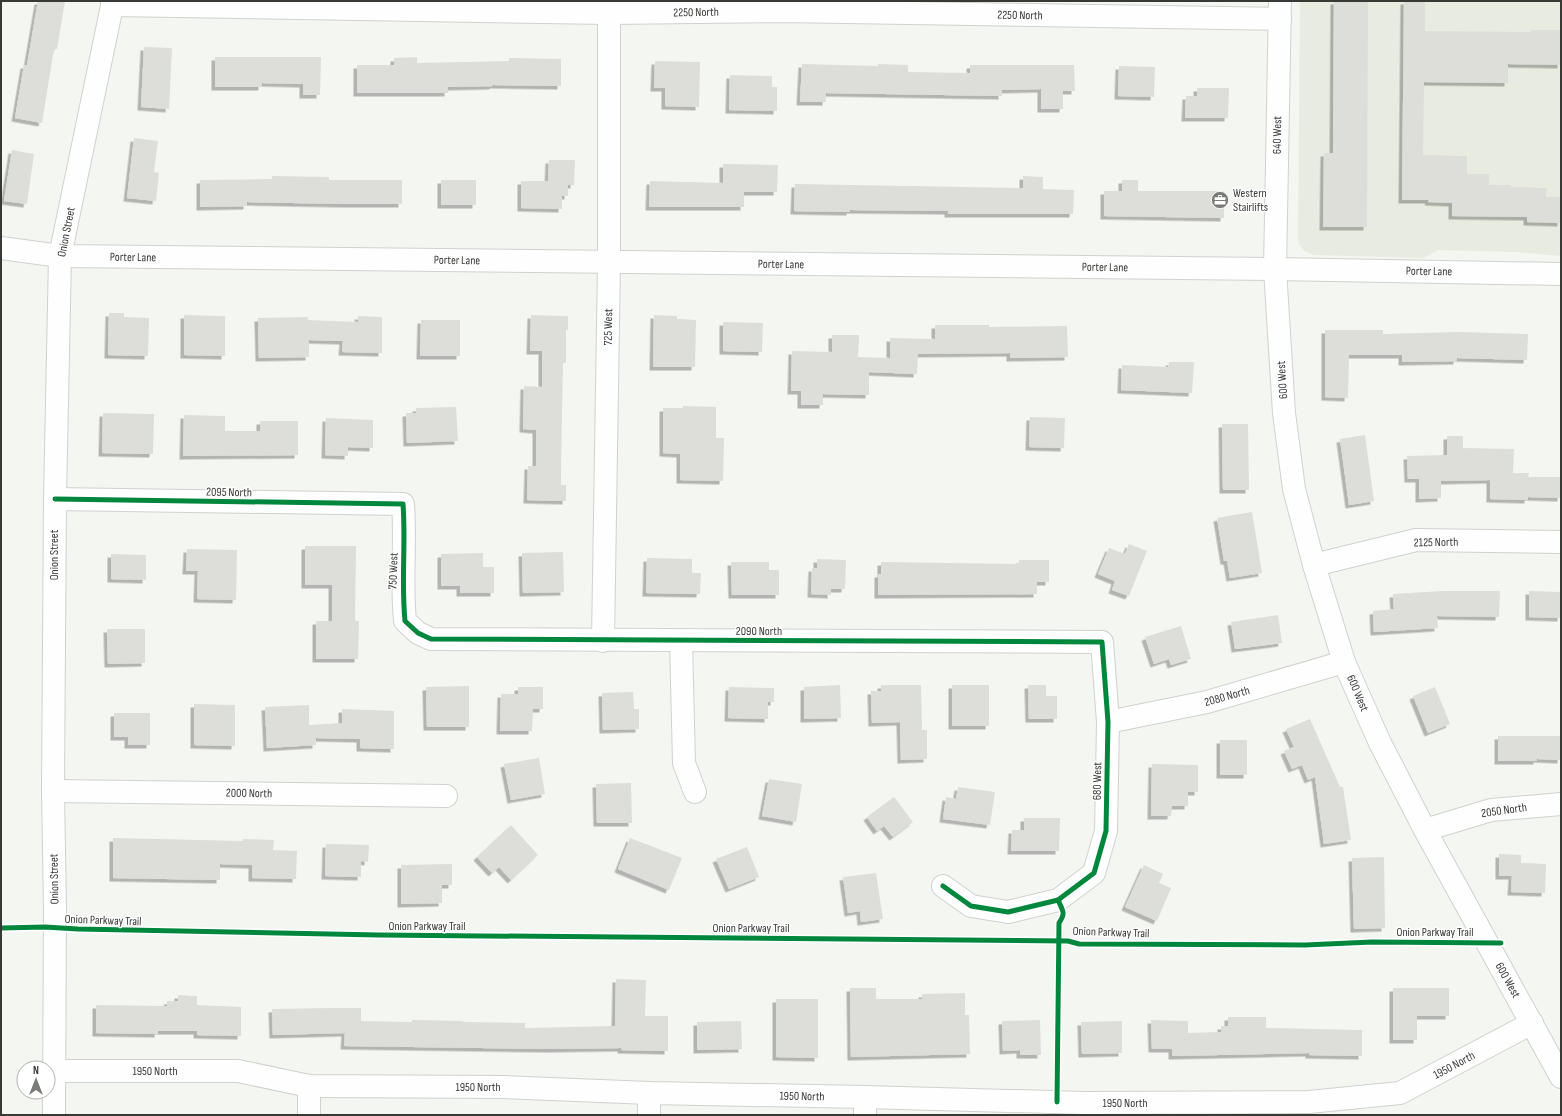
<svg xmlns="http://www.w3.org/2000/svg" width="1562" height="1116" font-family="'Sofia Sans Condensed',sans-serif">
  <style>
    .built { fill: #e8ece0 }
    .building { fill: #dddeda; filter: url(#shadow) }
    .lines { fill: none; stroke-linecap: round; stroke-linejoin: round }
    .street-casing { stroke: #d0d2ce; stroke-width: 24 }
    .secondary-casing { stroke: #d0d2ce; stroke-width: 24 }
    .street { stroke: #fdfefd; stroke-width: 22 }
    .secondary { stroke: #fdfefd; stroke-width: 22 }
    .cycleway-casing { stroke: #fff; stroke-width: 8 }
    .cycleway { stroke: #00873e; stroke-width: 5 }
    .labels { text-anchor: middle; stroke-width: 3; stroke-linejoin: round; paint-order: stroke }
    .street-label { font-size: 12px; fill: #373935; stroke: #fff }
    .poi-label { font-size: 12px; fill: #373935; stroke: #fff; text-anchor: start }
  </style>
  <defs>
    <filter id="shadow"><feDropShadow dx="-3.5" dy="3.5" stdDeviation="0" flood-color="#0004"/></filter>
  </defs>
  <rect width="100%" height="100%" fill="#f4f6f1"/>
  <polygon class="built" points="1300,1 1561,1 1561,256 1515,252 1438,250 1423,258 1314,255 1304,251 1299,244 1298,240"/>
  <g class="building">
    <polygon points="38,1 65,1 57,49 54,49 42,123 15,118 24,65 27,65"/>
    <polygon points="1334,1 1368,1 1367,227 1323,227 1324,153 1333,153"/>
    <polygon points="1404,1 1425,1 1425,31 1531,32 1531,30 1561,30 1561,65 1508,64 1508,83 1424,82 1423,155 1467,156 1467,174 1489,174 1489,185 1511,185 1511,187 1547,188 1546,197 1561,197 1561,223 1527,222 1527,217 1452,216 1452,203 1428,202 1429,200 1402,200"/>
    <polygon points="144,47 172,48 169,109 141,107"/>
    <polygon points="215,57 321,57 320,95 303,95 303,84 262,83 262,87 215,87"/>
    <polygon points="417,57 417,63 509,61 509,58 561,59 561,86 493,85 493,86 448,87 448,93 357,93 357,65 394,65 394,58"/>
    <polygon points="655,61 700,62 699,107 665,106 665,88 654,88"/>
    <polygon points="802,64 878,66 878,64 908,65 908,72 970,73 970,65 1074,65 1075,91 1063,91 1063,109 1041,109 1041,89 1002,90 1002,96 826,93 826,102 800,102"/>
    <polygon points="1119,66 1155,67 1154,97 1118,96"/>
    <polygon points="730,75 772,76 772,87 777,87 777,111 729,110"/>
    <polygon points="1197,88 1229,88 1228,118 1185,118 1186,96 1197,96"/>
    <polygon points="134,138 158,141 154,172 159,173 156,201 127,198"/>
    <polygon points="12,150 34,154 27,204 4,201"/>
    <polygon points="549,160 575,160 574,185 568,185 568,196 562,196 562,209 521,208 521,181 548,181"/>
    <polygon points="723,164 778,165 777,192 744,192 744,207 649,207 650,181 723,183"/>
    <polygon points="272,176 329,177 329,180 402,180 402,204 346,204 247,202 247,206 200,207 200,180 272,179"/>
    <polygon points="1023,176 1043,177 1043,189 1074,190 1073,214 948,214 948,211 850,210 850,212 794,211 795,184 1023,188"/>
    <rect x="441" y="180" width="35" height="25"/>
    <polygon points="1122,180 1138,180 1138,191 1224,191 1224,218 1104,216 1104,191 1122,191"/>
    <polygon points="109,313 124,313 124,317 149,318 148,356 108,355"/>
    <polygon points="184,315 225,316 225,356 184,355"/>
    <polygon points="531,315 568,316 568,330 566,330 566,363 563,363 561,466 561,485 566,485 566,501 527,500 528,466 536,466 536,430 523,429 524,386 542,387 542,351 530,351"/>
    <polygon points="654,315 677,316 677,319 696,320 695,367 653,367"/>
    <polygon points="358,316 382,317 382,353 342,352 343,341 309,340 309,357 259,358 258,318 308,317 308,320 358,322"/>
    <polygon points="421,320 460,320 460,356 420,356"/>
    <polygon points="723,322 763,323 762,352 723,351"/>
    <polygon points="935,325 989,325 989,327 1067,326 1068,357 1010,358 1010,353 918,354 917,374 869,372 869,395 823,394 823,405 801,405 801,391 791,391 792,351 832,352 832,335 859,335 858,357 890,358 890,338 935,339"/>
    <polygon points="1325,330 1383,330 1383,334 1457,332 1528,334 1527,360 1457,358 1457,361 1402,362 1402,355 1349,355 1348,398 1325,397"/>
    <polygon points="1169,362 1194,362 1192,393 1121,390 1122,365 1168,367"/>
    <polygon points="683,406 716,407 716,438 724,438 723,481 680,480 680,454 663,453 663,408 683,408"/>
    <polygon points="456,407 458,441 407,443 406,413 416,413 416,408"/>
    <polygon points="103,413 154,414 153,454 102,453"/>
    <polygon points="184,415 225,416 225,431 260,431 260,421 298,421 298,455 183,456"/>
    <polygon points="1030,417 1065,418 1064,448 1029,447"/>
    <polygon points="326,418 373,420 373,448 348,447 348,456 325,455"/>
    <polygon points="1222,424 1248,424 1249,490 1223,490"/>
    <polygon points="1365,435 1374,501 1349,505 1340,439"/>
    <polygon points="1447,436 1463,436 1463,448 1514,449 1513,473 1529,473 1528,477 1561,477 1561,498 1528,497 1528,500 1490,499 1490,480 1441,481 1441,498 1419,499 1419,479 1408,479 1407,456 1447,455"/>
    <polygon points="1252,512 1262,573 1230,578 1227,561 1224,561 1217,518"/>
    <polygon points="1129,544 1147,551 1129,596 1112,590 1115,581 1098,574 1109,548 1125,554"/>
    <polygon points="305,546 356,546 355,621 359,621 358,659 316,659 316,621 332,621 332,585 305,585"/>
    <polygon points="187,549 237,550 236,600 197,599 198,571 186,571"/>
    <polygon points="563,552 564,592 523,593 522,553"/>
    <polygon points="483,553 483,567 494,567 494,593 460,593 460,586 441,586 441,554"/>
    <polygon points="111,554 146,555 146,580 111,579"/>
    <polygon points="647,558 692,559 692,573 701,573 700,594 646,593"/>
    <polygon points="817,559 846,560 845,589 831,589 831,595 811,594 812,568 817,568"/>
    <polygon points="1019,560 1049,560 1049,582 1037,582 1037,594 878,595 878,574 881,574 881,562 1019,564"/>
    <polygon points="731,562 769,562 769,570 779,570 779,595 732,595"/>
    <polygon points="1443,591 1500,591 1499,617 1437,616 1438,628 1374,632 1373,611 1394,609 1393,594"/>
    <polygon points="1529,591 1561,592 1561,618 1529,617"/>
    <polygon points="1278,615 1282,643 1235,649 1231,622"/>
    <polygon points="1181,626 1191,659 1171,665 1169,659 1154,664 1145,637"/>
    <polygon points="107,629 145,629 145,663 108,664"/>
    <polygon points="840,685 841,718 804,719 804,687"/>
    <polygon points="881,685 921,685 922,730 927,730 927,759 901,760 900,722 872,723 871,691 881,691"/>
    <rect x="952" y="685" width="37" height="41"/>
    <polygon points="1028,685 1046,685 1046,696 1057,696 1057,719 1029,719"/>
    <polygon points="469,686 469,727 427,727 426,687"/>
    <polygon points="518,687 543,687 543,709 533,709 532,731 500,731 501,694 518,694"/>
    <polygon points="729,687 774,688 774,702 768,702 768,719 728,718"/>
    <polygon points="1435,687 1450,724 1428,733 1413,696"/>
    <polygon points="633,692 634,709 639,709 639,729 603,730 602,693"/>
    <polygon points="194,704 235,705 235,746 194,745"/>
    <polygon points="309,705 309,725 342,723 342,709 394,711 394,749 360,748 360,739 316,738 316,745 267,748 265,707"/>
    <polygon points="114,713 150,713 150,745 128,745 128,737 114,737"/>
    <polygon points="1310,719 1340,787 1343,787 1351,840 1324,844 1315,777 1308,780 1302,765 1292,769 1284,751 1294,747 1286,729"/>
    <polygon points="1498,736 1561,736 1561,760 1537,759 1537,761 1498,761"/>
    <rect x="1220" y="740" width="27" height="35"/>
    <polygon points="539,758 545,794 511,800 504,764"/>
    <polygon points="1152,764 1198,765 1198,792 1188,792 1188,806 1172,806 1171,816 1151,816"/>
    <polygon points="769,779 802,784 796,822 762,816"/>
    <polygon points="631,783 632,823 597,823 596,784"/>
    <polygon points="958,787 995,792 990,825 943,819 946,797 956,799"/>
    <polygon points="894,797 913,822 893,837 884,826 877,831 867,817"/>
    <polygon points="1024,818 1060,818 1059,851 1011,851 1012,830 1024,830"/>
    <polygon points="511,825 538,855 511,880 499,867 492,873 477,857"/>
    <polygon points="113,838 243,841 243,839 274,840 273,850 297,851 296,879 252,878 252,865 220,864 220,880 113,878"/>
    <polygon points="630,838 682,858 669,890 618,869"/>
    <polygon points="326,844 369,845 368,862 361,861 361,877 325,876"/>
    <polygon points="747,847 759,877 729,889 716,859"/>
    <polygon points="1499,854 1521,855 1521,863 1546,864 1545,893 1511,892 1512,876 1499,876"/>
    <polygon points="1384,857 1385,928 1354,929 1352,858"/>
    <polygon points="452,864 452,885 442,885 442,903 401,904 401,865"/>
    <polygon points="1144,865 1163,874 1159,883 1171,888 1157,921 1125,907"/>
    <polygon points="876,873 883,919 861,922 860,911 848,913 843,877"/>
    <polygon points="616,979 646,980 645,1016 668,1016 668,1051 621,1050 621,1048 551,1049 344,1046 345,1033 273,1035 272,1009 332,1008 361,1008 361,1021 412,1022 412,1020 463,1021 463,1022 525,1023 525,1028 615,1026"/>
    <polygon points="850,988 876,988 876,999 922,999 922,994 965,993 965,1015 969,1015 970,1054 851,1057"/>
    <polygon points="1393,988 1449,988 1449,1016 1417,1016 1417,1040 1393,1040"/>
    <polygon points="178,995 197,996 197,1005 241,1007 241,1036 197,1035 197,1031 158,1031 158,1034 96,1033 96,1005 167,1006 167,1001 178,1001"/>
    <polygon points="776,999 818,999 818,1058 776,1057"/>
    <polygon points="1228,1017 1266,1017 1266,1028 1362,1030 1362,1056 1309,1055 1309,1053 1172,1056 1172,1049 1152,1049 1151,1020 1188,1021 1188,1033 1221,1032 1221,1026 1228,1026"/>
    <polygon points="1040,1020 1041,1055 1020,1055 1020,1050 1003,1051 1002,1021"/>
    <polygon points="741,1021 742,1049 697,1050 697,1022"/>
    <polygon points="1122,1021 1122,1053 1082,1054 1081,1022"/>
  </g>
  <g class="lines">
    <defs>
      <g id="street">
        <polyline points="112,5 609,13 782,11 1280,19"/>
        <polyline points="60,256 113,1"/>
        <polyline points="1275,269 1561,274"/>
        <path d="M55,499L403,504C406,543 401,582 405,621L418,633L431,639C655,641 879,640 1102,642L1108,722L1106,831L1094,873L1058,900L1008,912L971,906L943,886"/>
        <polyline points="1314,565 1416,540 1561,542"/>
        <polyline points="603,641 609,262 609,13"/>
        <polyline points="681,641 684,763 695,792"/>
        <polyline points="1108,722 1207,702 1344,662"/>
        <polyline points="53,791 446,796"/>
        <polyline points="1425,830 1491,810 1561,804"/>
        <polyline points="55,1071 238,1071 309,1086 503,1087 649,1093 865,1097 1085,1103 1309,1102 1400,1093 1532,1023"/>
        <polyline points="309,1086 309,1115"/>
        <polyline points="649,1093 649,1115"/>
        <polyline points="865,1097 865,1115"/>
      </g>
      <g id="secondary">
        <polyline points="1280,1 1275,269 1284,413 1294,489 1314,565 1344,662 1380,743 1425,830 1561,1077"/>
        <polyline points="1,248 60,256 1275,269"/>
        <polyline points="54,1115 55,908 53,791 55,499 60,256"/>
      </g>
    </defs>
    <use href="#street" class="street-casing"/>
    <use href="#secondary" class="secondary-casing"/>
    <use href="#street" class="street"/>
    <use href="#secondary" class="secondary"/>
    <defs>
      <g id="cycleway">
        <path d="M55,499L403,504C406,543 401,582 405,621L418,633L431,639C655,641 879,640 1102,642L1108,722L1106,831L1094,873L1058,900L1008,912L971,906L943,886"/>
        <polyline points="1,928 45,927 78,929 379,935 1068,941 1079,944 1305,945 1372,942 1501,943"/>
        <path d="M1057,1102L1059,923C1066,913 1063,911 1058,900"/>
      </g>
    </defs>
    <use href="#cycleway" class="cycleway-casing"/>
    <use href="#cycleway" class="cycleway"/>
  </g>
  <defs>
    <symbol id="office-disc" viewBox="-11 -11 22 22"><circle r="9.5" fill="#797b77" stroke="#fff"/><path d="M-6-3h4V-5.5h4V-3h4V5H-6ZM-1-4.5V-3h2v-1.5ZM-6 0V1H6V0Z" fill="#fff"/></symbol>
  </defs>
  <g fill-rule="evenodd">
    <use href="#office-disc" x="1210" y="190" width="20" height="20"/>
  </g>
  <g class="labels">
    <g class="street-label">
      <text transform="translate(696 12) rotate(-1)" y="4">2250 North</text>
      <text transform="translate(1020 15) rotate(1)" y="4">2250 North</text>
      <text transform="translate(1277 135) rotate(-89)" y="4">640 West</text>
      <text transform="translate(66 232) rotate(-79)" y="4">Onion Street</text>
      <text transform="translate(133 257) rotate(1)" y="4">Porter Lane</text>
      <text transform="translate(457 260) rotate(1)" y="4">Porter Lane</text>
      <text transform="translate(781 264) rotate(1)" y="4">Porter Lane</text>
      <text transform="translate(1105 267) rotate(1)" y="4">Porter Lane</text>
      <text transform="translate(1429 271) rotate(1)" y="4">Porter Lane</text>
      <text transform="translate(608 327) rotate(-89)" y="4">725 West</text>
      <text transform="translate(1282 380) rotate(-94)" y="4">600 West</text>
      <text transform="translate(229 492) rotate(1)" y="4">2095 North</text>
      <text transform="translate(1436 542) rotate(-1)" y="4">2125 North</text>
      <text transform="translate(54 555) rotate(-90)" y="4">Onion Street</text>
      <text transform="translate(393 571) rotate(-88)" y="4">750 West</text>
      <text x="759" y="635">2090 North</text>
      <text transform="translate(1358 693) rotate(67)" y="4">600 West</text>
      <text transform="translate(1227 696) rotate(-16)" y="4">2080 North</text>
      <text transform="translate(1097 781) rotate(-89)" y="4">680 West</text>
      <text transform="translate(249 793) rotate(1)" y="4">2000 North</text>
      <text transform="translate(1504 810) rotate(-8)" y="4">2050 North</text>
      <text transform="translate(54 879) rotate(-91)" y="4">Onion Street</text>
      <text transform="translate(103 920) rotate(2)" y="4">Onion Parkway Trail</text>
      <text x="427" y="930">Onion Parkway Trail</text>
      <text x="751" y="932">Onion Parkway Trail</text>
      <text transform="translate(1111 932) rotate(2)" y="4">Onion Parkway Trail</text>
      <text x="1435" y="936">Onion Parkway Trail</text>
      <text transform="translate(1508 980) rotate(61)" y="4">600 West</text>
      <text transform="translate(1454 1065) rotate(-28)" y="4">1950 North</text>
      <text x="155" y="1075">1950 North</text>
      <text x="478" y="1091">1950 North</text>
      <text transform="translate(802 1096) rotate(1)" y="4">1950 North</text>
      <text x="1125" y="1107">1950 North</text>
    </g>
    <g class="poi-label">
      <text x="1233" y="197">Western<tspan x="1233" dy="14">Stairlifts</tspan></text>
    </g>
  </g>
  <rect width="1562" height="1116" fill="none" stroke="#373935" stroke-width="4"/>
  <g transform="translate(36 1080)"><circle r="19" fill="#ffffff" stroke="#afb0ae"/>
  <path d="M0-3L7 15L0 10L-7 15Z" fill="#797b77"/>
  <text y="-6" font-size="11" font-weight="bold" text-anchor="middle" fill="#373935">N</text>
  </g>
</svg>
